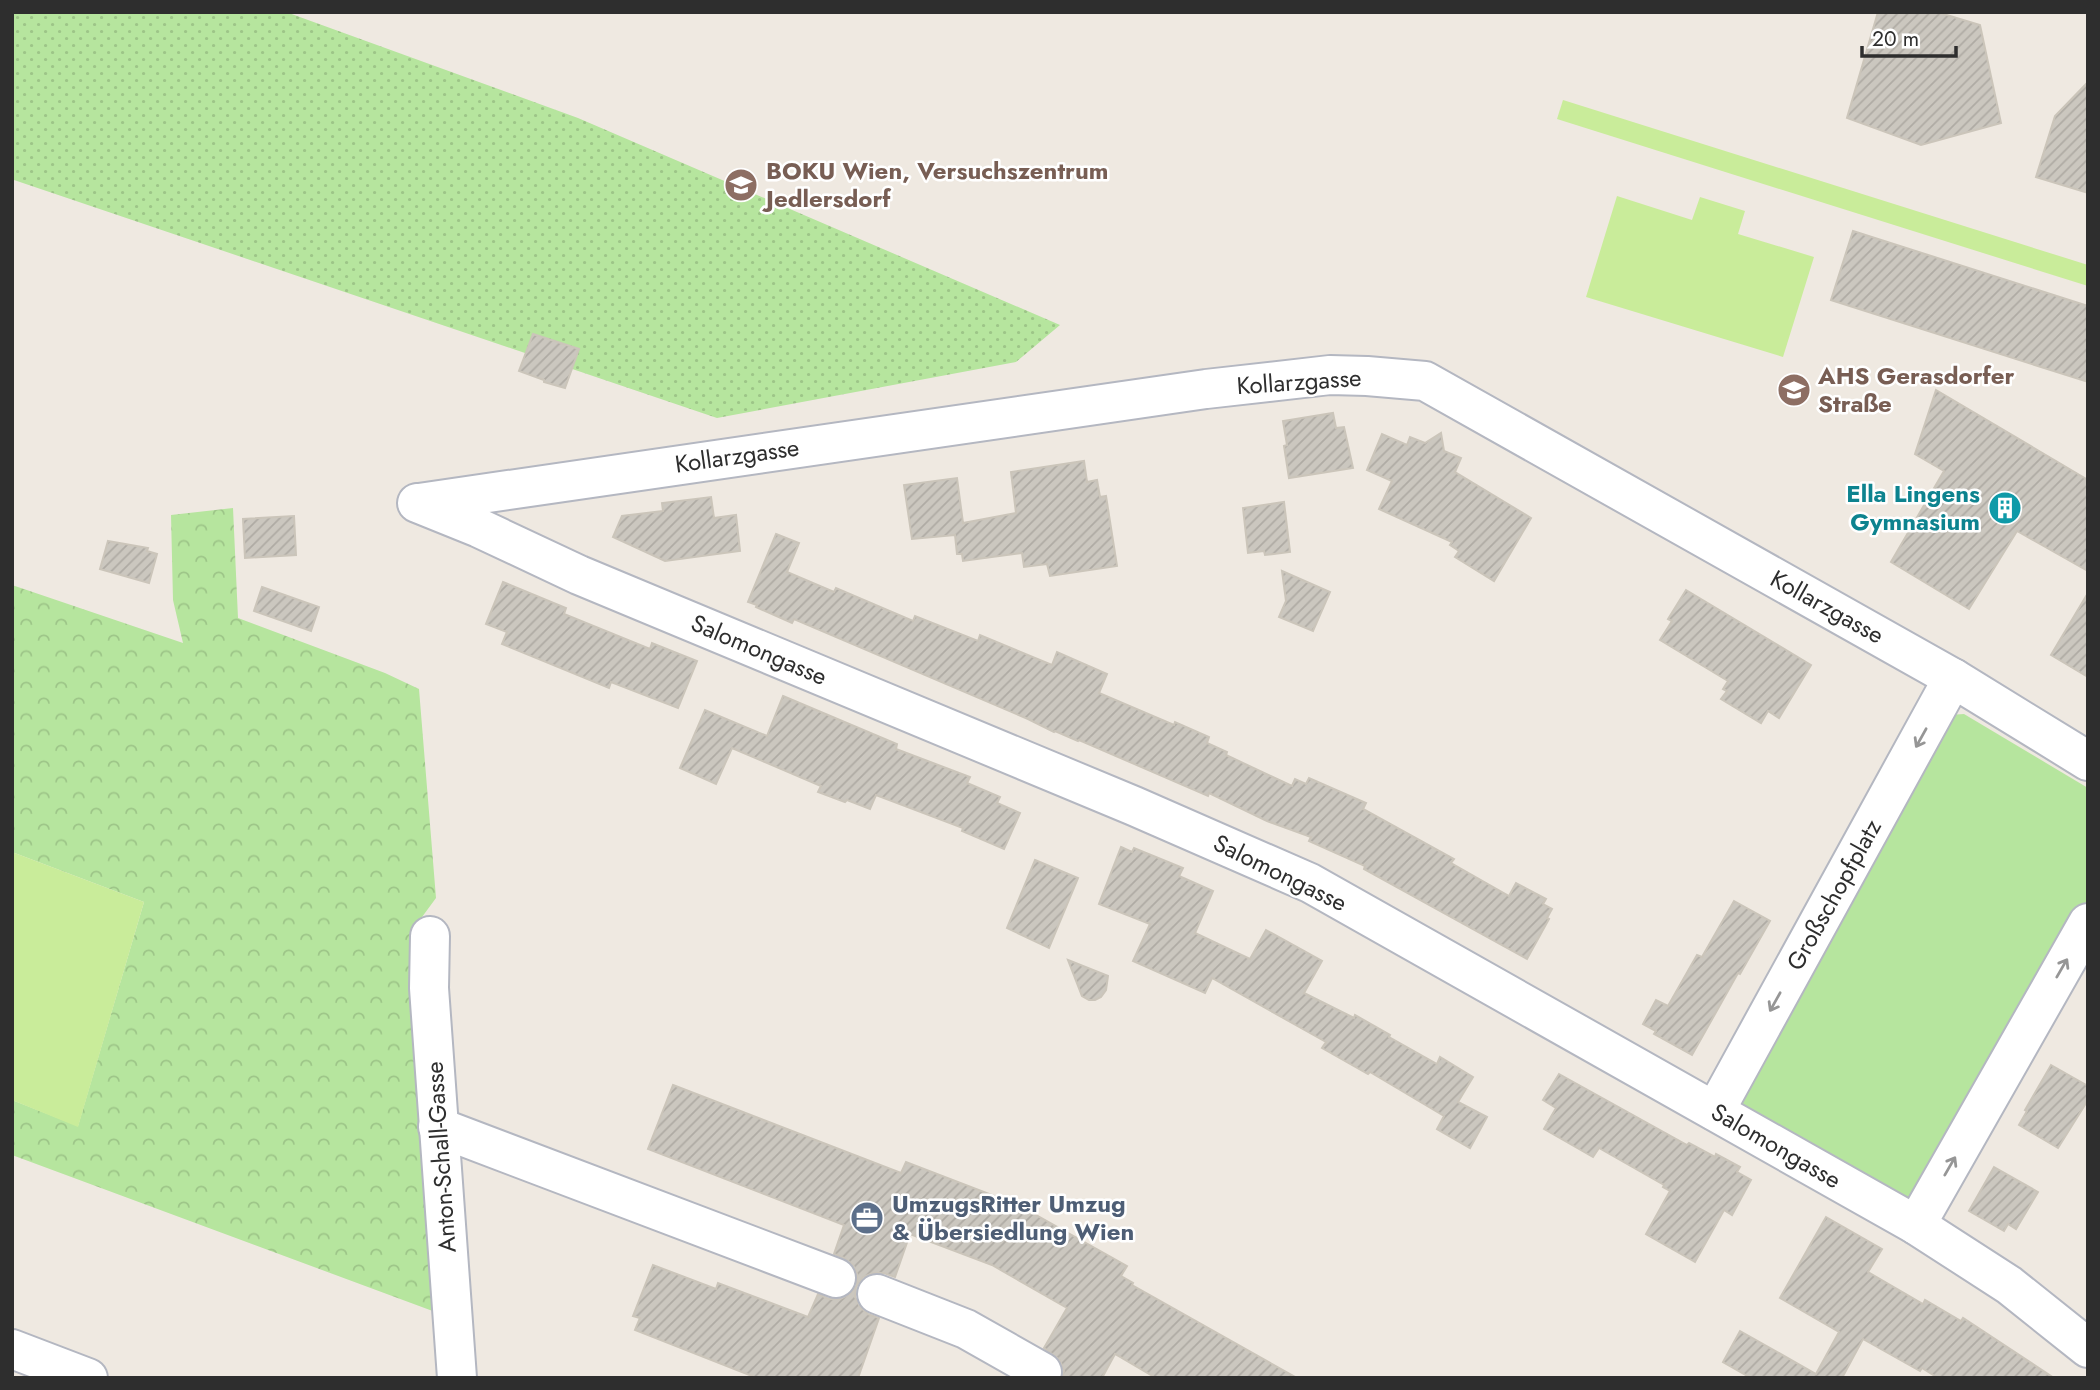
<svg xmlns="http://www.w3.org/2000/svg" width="2100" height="1390" font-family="Jost,sans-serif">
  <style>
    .grass { fill: #b6e59e }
    .forest { fill: url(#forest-crowns) }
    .garden { fill: url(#garden-dots) }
    .pitch { fill: #c9ec9a }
    .building { fill: url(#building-hatch); stroke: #cbc5ba; stroke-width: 2 }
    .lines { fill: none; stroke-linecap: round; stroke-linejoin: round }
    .minor-casing { stroke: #b4b7c1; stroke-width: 42 }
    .minor { stroke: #fff; stroke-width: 38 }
    .oneway { stroke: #969696 }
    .labels { text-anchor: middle; stroke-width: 5; stroke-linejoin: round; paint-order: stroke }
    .education-label { font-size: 24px; font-weight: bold; fill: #785e54; stroke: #fff; text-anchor: start }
    .street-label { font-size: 24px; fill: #2e2e2e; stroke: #fff }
    .culture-label { font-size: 24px; font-weight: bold; fill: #0d838f; stroke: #fff; text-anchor: end }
    .service-label { font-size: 24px; font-weight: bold; fill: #4e5e75; stroke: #fff; text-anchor: start }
  </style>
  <defs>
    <pattern id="forest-crowns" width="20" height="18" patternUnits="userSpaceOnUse" patternTransform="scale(1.75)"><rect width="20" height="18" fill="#b6e59e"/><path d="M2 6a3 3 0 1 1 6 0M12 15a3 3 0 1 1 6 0" fill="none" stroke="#9dc588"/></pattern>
    <pattern id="garden-dots" width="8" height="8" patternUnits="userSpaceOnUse" patternTransform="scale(1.75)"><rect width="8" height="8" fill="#b6e59e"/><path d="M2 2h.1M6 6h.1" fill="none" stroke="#9dc588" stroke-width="1.8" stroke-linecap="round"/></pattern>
    <pattern id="building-hatch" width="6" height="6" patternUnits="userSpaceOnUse" patternTransform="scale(1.75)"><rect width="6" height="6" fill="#cbc7bf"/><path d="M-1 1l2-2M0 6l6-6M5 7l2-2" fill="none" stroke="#afaba4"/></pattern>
  </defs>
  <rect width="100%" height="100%" fill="#efe9e1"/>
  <polygon class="grass" points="1964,714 2088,788 2088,903 1906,1205 1731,1101 1949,715"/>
  <polygon class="forest" points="233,508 238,618 385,673 419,689 436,898 411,932 438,1313 12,1155 12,1100 78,1126 144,902 12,852 12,585 183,643 173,600 171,515"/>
  <polygon class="garden" points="12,12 286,12 578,118 1060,325 1016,362 717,418 14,180 12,182"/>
  <g class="pitch">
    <polygon points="1563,100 2088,265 2088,286 1557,119"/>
    <polygon points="1617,196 1692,220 1700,197 1745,211 1738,234 1814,257 1783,357 1586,297"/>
    <polygon points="12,852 144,902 78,1127 12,1100"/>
  </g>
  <g class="building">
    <polygon points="1878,12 1937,12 1980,25 2001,123 1921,145 1847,118"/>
    <polygon points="2088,82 2088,193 2036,177 2055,116"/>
    <polygon points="1853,231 2088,306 2088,382 1831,300"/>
    <polygon points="533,334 579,349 565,388 544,382 544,380 519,371"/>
    <polygon points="1936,390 2088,480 2088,571 2017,531 1969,609 1891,562 1944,471 1915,454"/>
    <polygon points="1333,413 1336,428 1344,427 1353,468 1289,478 1284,446 1287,445 1283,421"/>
    <polygon points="1441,433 1444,451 1461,458 1455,472 1531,518 1494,581 1455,557 1459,551 1450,545 1452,542 1379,509 1392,481 1367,470 1382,434 1407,445 1410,437 1425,443"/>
    <polygon points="1084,461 1087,482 1097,480 1100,497 1106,496 1117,566 1050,576 1047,564 1024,567 1022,553 963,561 962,554 957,554 955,535 912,539 904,485 957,478 963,523 1016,513 1011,472"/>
    <polygon points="711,497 714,518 736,515 740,551 665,561 613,537 622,516 663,511 662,503"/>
    <polygon points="1284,502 1290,552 1265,555 1264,551 1248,553 1243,508"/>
    <polygon points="294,516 296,555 245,558 243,519"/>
    <polygon points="776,534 799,543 787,572 834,592 836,588 913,621 915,616 978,641 980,635 1052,665 1057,652 1107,674 1099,693 1174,725 1175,722 1209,737 1207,743 1227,752 1226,755 1292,786 1295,779 1306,784 1309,778 1366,803 1363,809 1454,859 1451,863 1509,896 1516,883 1546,899 1543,904 1552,909 1547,918 1549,919 1527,959 1364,869 1365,866 1309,841 1311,837 1267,821 1209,793 1208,796 1079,740 1078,741 1055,731 1054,732 1028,719 794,619 792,623 756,607 757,605 748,602"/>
    <polygon points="108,541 148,548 147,551 157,554 149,583 100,569"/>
    <polygon points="1282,571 1330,592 1313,631 1279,617 1286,601"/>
    <polygon points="503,582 566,608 564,614 650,649 652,643 697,661 678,708 611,682 609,688 502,644 507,632 486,624"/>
    <polygon points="262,587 319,607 311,631 254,611"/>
    <polygon points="1686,590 1811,665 1779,718 1768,711 1761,723 1721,699 1727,691 1723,689 1728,681 1660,640 1672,621 1668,619"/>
    <polygon points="2088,593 2088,677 2051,655"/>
    <polygon points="783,696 897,744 896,749 970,777 967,783 1000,797 997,803 1020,813 1004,849 962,831 963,828 876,795 870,809 847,800 845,802 818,792 821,786 732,748 716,784 680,768 705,710 767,736"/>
    <polygon points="1121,847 1132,852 1134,848 1183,868 1179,876 1213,891 1195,933 1250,959 1266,930 1322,961 1304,993 1354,1018 1355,1015 1390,1035 1389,1037 1437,1064 1440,1057 1473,1077 1458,1102 1487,1117 1470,1148 1437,1129 1444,1116 1370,1072 1368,1074 1322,1048 1326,1042 1212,978 1205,993 1133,961 1150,924 1099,904"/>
    <polygon points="1035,860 1078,878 1049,948 1007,928"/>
    <polygon points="1734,901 1770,921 1740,974 1738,973 1692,1055 1654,1034 1656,1031 1643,1024 1656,1000 1668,1006 1697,955 1702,957"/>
    <polygon points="1068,960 1108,976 1106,990 1101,997 1095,1000 1089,1000 1082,996"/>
    <polygon points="2051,1065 2088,1086 2088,1100 2058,1148 2019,1125 2027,1111 2025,1110"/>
    <polygon points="1559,1074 1687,1145 1689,1143 1715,1157 1716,1154 1740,1167 1737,1172 1751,1180 1732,1215 1724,1210 1695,1262 1646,1234 1670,1191 1663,1187 1664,1185 1599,1148 1593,1157 1544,1129 1556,1108 1543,1100"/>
    <polygon points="673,1085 901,1173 906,1162 1018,1205 1127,1266 1121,1276 1133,1283 1132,1285 1297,1378 1156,1378 1115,1354 1102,1378 1062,1378 1064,1371 1060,1360 1044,1348 1067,1308 992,1265 910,1234 895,1277 884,1273 873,1273 863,1277 856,1287 855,1297 860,1307 868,1314 879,1318 858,1378 757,1378 635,1330 640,1318 633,1316 653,1265 716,1289 718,1283 808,1317 818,1294 829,1299 840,1299 850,1294 857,1285 857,1274 853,1265 844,1258 834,1254 844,1225 648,1149"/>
    <polygon points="1994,1167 2038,1192 2016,1229 2008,1224 2004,1231 1969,1211"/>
    <polygon points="1826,1217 1882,1249 1868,1272 1923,1304 1925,1300 1961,1321 1963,1318 2054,1378 1938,1378 1922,1368 1920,1371 1863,1339 1842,1378 1751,1378 1723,1362 1740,1331 1816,1374 1839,1332 1780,1298"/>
  </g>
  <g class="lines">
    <defs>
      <g id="minor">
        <polyline points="417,503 479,528 579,575 1134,806 1310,883 1916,1225 2009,1285 2088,1348"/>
        <polyline points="419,503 1206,389 1330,375 1367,376 1425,381 1953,678 2088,761"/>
        <polyline points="430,936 429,988 457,1378"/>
        <polyline points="1715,1111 1953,678"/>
        <polyline points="438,1127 836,1278"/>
        <polyline points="1916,1225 2088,923"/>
        <polyline points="877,1294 966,1329 1042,1372"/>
        <polyline points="12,1349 88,1378"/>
      </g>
    </defs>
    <use href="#minor" class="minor-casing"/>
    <use href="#minor" class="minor"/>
  </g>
  <defs><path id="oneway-shaft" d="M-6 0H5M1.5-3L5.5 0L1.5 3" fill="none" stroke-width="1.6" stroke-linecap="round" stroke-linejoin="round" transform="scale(1.75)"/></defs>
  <g class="oneway">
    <use href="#oneway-shaft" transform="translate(1921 738) rotate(119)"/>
    <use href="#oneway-shaft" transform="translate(2062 968) rotate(-60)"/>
    <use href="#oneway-shaft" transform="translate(1775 1002) rotate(119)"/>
    <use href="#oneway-shaft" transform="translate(1950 1166) rotate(-60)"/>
  </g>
  <defs>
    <symbol id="university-disc" viewBox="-11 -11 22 22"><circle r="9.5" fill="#8d6e63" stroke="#fff"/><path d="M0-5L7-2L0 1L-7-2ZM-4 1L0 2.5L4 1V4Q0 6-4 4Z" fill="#fff"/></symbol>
    <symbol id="school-disc" viewBox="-11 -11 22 22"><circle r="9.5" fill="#8d6e63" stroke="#fff"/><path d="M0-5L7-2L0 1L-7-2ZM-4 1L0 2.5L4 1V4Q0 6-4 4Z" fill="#fff"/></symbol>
    <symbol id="building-disc" viewBox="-11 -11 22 22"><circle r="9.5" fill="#0f9aa8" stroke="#fff"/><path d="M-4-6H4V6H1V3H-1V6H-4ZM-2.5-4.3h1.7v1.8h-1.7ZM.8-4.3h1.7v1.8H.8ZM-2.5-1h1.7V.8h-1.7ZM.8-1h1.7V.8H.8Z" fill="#fff"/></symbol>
    <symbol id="office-disc" viewBox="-11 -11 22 22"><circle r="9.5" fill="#5c6f8a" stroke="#fff"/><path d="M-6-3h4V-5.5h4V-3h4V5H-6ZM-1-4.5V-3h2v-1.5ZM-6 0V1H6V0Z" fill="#fff"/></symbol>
  </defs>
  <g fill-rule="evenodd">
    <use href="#university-disc" x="722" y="166" width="38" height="38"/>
    <use href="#school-disc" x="1775" y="371" width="38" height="38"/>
    <use href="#building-disc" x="1986" y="489" width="38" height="38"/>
    <use href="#office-disc" x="848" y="1199" width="38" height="38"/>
  </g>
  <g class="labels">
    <g class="education-label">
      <text x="766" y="179">BOKU Wien, Versuchszentrum<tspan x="766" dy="28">Jedlersdorf</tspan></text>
      <text x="1818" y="384">AHS Gerasdorfer<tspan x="1818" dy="28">Straße</tspan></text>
    </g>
    <g class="street-label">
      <text transform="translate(1299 382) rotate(-4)" y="8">Kollarzgasse</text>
      <text transform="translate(737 456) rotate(-8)" y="8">Kollarzgasse</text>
      <text transform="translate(1827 607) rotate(29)" y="8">Kollarzgasse</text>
      <text transform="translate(759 650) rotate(23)" y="8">Salomongasse</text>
      <text transform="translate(1280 873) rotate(26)" y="8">Salomongasse</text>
      <text transform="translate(1834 895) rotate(-61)" y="8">Großschopfplatz</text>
      <text transform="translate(1776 1146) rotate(30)" y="8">Salomongasse</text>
      <text transform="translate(441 1157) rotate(-94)" y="8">Anton-Schall-Gasse</text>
    </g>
    <g class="culture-label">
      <text x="1980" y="502">Ella Lingens<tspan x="1980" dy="28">Gymnasium</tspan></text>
    </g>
    <g class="service-label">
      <text x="892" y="1212">UmzugsRitter Umzug<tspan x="892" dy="28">&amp; Übersiedlung Wien</tspan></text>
    </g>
  </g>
  <rect width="2100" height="1390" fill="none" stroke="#2e2e2e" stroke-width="28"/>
  <path d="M1862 46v10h94v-10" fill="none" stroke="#2e2e2e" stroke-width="3.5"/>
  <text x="1872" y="46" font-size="21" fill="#2e2e2e" stroke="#ffffff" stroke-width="5" paint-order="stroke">20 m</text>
</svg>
